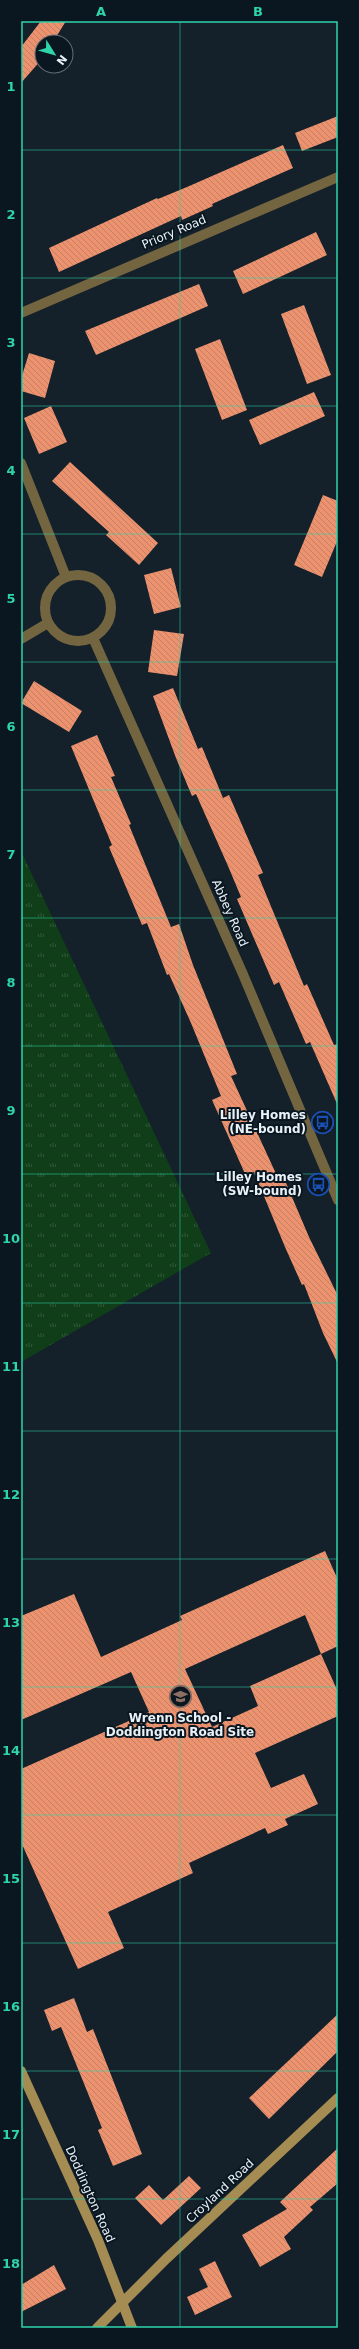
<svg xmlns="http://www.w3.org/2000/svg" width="359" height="2349" font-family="'DejaVu Sans',sans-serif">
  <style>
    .grass { fill: url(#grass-tufts) }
    .building { fill: url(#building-back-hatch); fill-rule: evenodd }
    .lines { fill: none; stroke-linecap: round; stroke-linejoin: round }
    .street { stroke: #746541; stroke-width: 10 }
    .secondary { stroke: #a58c52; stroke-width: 10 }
    .grid { fill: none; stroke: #2ed4aa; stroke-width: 1; stroke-opacity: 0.55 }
    .labels { text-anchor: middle; stroke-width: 4; stroke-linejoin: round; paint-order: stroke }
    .street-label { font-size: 12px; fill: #e9f2f8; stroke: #0b1720 }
    .poi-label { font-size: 12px; font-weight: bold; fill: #e9f2f8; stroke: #0b1720; text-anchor: end }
    .neatline { fill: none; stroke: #2ed4aa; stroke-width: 1.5 }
    .grid-label { font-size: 13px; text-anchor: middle; font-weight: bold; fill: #2ed4aa }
  </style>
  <defs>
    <pattern id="grass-tufts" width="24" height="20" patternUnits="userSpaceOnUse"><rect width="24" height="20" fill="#0f3e18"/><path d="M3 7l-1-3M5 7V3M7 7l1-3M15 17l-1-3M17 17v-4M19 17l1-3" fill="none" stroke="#325a3a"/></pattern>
    <pattern id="building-back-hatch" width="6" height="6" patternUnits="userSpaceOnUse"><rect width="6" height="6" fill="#ed926e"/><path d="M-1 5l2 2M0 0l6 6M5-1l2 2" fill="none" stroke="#c38065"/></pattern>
  </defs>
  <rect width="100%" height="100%" fill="#14202a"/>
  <polygon class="grass" points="21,851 211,1253 21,1362"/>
  <g class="building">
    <polygon points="41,21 66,21 53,42 42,42 42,59 21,83 21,47"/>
    <polygon points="338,116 338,137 302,151 295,133"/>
    <polygon points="283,145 293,168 212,204 213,206 182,220 181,216 59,272 49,248 157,198 158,199 187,187"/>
    <polygon points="316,232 327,255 243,294 233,271"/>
    <polygon points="199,284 208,306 96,355 85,331"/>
    <polygon points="304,305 331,375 307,384 281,314"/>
    <polygon points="220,339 247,410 222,420 195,349"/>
    <polygon points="29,353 55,361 45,398 21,391 21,379"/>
    <polygon points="314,392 325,416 260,445 249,420"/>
    <polygon points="51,406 67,442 39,454 24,418"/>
    <polygon points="70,462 158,543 139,565 106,535 109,532 52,481"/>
    <polygon points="323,495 338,501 338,539 322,577 294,565"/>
    <polygon points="171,568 181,607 154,614 144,575"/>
    <polygon points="154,630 184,634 177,676 148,672"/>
    <polygon points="34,681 82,711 69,732 21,703"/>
    <polygon points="173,688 198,749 202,747 223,798 229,795 263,873 258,875 304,986 307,984 334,1045 338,1044 338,1106 310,1042 306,1044 279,982 274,985 237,899 241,897 228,866 196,794 192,796 176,758 153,696"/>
    <polygon points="97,735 115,776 111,777 131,824 129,825 171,927 179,924 193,965 237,1074 231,1076 278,1178 283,1176 309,1237 338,1296 338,1364 323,1333 304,1284 302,1285 285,1247 254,1172 246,1176 212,1100 221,1096 191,1023 169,974 167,975 147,923 142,925 109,847 112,845 71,746"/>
    <path d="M325,1551L338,1580V1646L321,1654L338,1692V1716L255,1753L271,1788L304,1774L318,1804L285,1819L288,1825L268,1834L265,1828L189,1863L193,1873L108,1912L124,1948L78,1969L21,1842V1769L149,1712L131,1672L21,1720V1616L74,1594L101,1657L182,1620L180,1616ZM305,1615L321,1654L250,1686L258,1706L212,1727L185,1669Z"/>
    <polygon points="74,1998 87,2032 93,2029 142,2154 113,2166 98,2130 102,2128 61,2027 52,2031 44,2010"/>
    <polygon points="338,2014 338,2051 269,2119 249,2098"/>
    <polygon points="338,2148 338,2183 310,2207 313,2210 284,2237 291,2249 260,2267 242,2235 287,2209 280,2202"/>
    <polygon points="189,2176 201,2188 161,2225 135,2198 149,2185 163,2200"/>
    <polygon points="215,2261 232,2297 195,2315 187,2297 208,2287 199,2269"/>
    <polygon points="54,2265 66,2289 21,2312 21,2285"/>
  </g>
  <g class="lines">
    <g class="street">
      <polyline points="21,313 338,177"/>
      <polyline points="21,463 66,577"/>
      <circle cx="78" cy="608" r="33"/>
      <polyline points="93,638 242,972 338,1200"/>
      <polyline points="21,639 48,623"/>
    </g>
    <g class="secondary">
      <polyline points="21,2071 98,2240 132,2328"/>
      <polyline points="97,2328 166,2259 338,2098"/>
    </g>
  </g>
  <path class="grid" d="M180,21V2328M21,150H338M21,278H338M21,406H338M21,534H338M21,662H338M21,790H338M21,918H338M21,1046H338M21,1174H338M21,1303H338M21,1431H338M21,1559H338M21,1687H338M21,1815H338M21,1943H338M21,2071H338M21,2199H338"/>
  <defs>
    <symbol id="bus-ring" viewBox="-11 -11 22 22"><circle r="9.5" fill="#0b1720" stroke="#1a4fb4" stroke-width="1.5"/><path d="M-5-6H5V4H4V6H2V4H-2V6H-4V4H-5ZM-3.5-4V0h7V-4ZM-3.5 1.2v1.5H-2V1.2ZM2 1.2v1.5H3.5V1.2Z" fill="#1a4fb4"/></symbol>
    <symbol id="school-ring" viewBox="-11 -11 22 22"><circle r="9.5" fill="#0b1720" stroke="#8d6e63" stroke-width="1.5"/><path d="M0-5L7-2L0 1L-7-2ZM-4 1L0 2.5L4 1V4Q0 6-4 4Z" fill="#8d6e63"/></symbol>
  </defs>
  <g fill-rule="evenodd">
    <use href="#bus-ring" x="310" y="1110" width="25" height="25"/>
    <use href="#bus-ring" x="306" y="1172" width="25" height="25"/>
    <use href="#school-ring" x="168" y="1684" width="25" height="25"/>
  </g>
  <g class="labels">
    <g class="street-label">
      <text transform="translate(174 232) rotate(-23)" y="4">Priory Road</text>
      <text transform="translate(230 913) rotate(66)" y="4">Abbey Road</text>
      <text transform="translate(220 2191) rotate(-43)" y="4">Croyland Road</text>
      <text transform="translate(90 2194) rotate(66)" y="4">Doddington Road</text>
    </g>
    <g class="poi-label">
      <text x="306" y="1119">Lilley Homes<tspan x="306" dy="14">(NE-bound)</tspan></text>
      <text x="302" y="1181">Lilley Homes<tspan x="302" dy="14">(SW-bound)</tspan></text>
      <text x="180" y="1722" text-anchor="middle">Wrenn School -<tspan x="180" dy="14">Doddington Road Site</tspan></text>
    </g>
  </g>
  <rect width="359" height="2349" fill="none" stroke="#0b1720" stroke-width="44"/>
  <g transform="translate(54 54) rotate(127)"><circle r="19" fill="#0b1720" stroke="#646f76"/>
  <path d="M0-3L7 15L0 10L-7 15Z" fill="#2ed4aa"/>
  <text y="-6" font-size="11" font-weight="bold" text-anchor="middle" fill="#e9f2f8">N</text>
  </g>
  <rect x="22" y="22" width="315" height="2305" class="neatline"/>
  <g class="grid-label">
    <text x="101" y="16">A</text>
    <text x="258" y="16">B</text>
    <text x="11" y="91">1</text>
    <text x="11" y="219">2</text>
    <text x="11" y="347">3</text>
    <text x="11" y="475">4</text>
    <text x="11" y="603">5</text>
    <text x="11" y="731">6</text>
    <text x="11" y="859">7</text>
    <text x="11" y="987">8</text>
    <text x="11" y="1115">9</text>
    <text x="11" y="1243">10</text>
    <text x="11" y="1371">11</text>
    <text x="11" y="1499">12</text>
    <text x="11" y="1627">13</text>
    <text x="11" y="1755">14</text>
    <text x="11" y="1883">15</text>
    <text x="11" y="2011">16</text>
    <text x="11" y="2139">17</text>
    <text x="11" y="2268">18</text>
  </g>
</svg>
